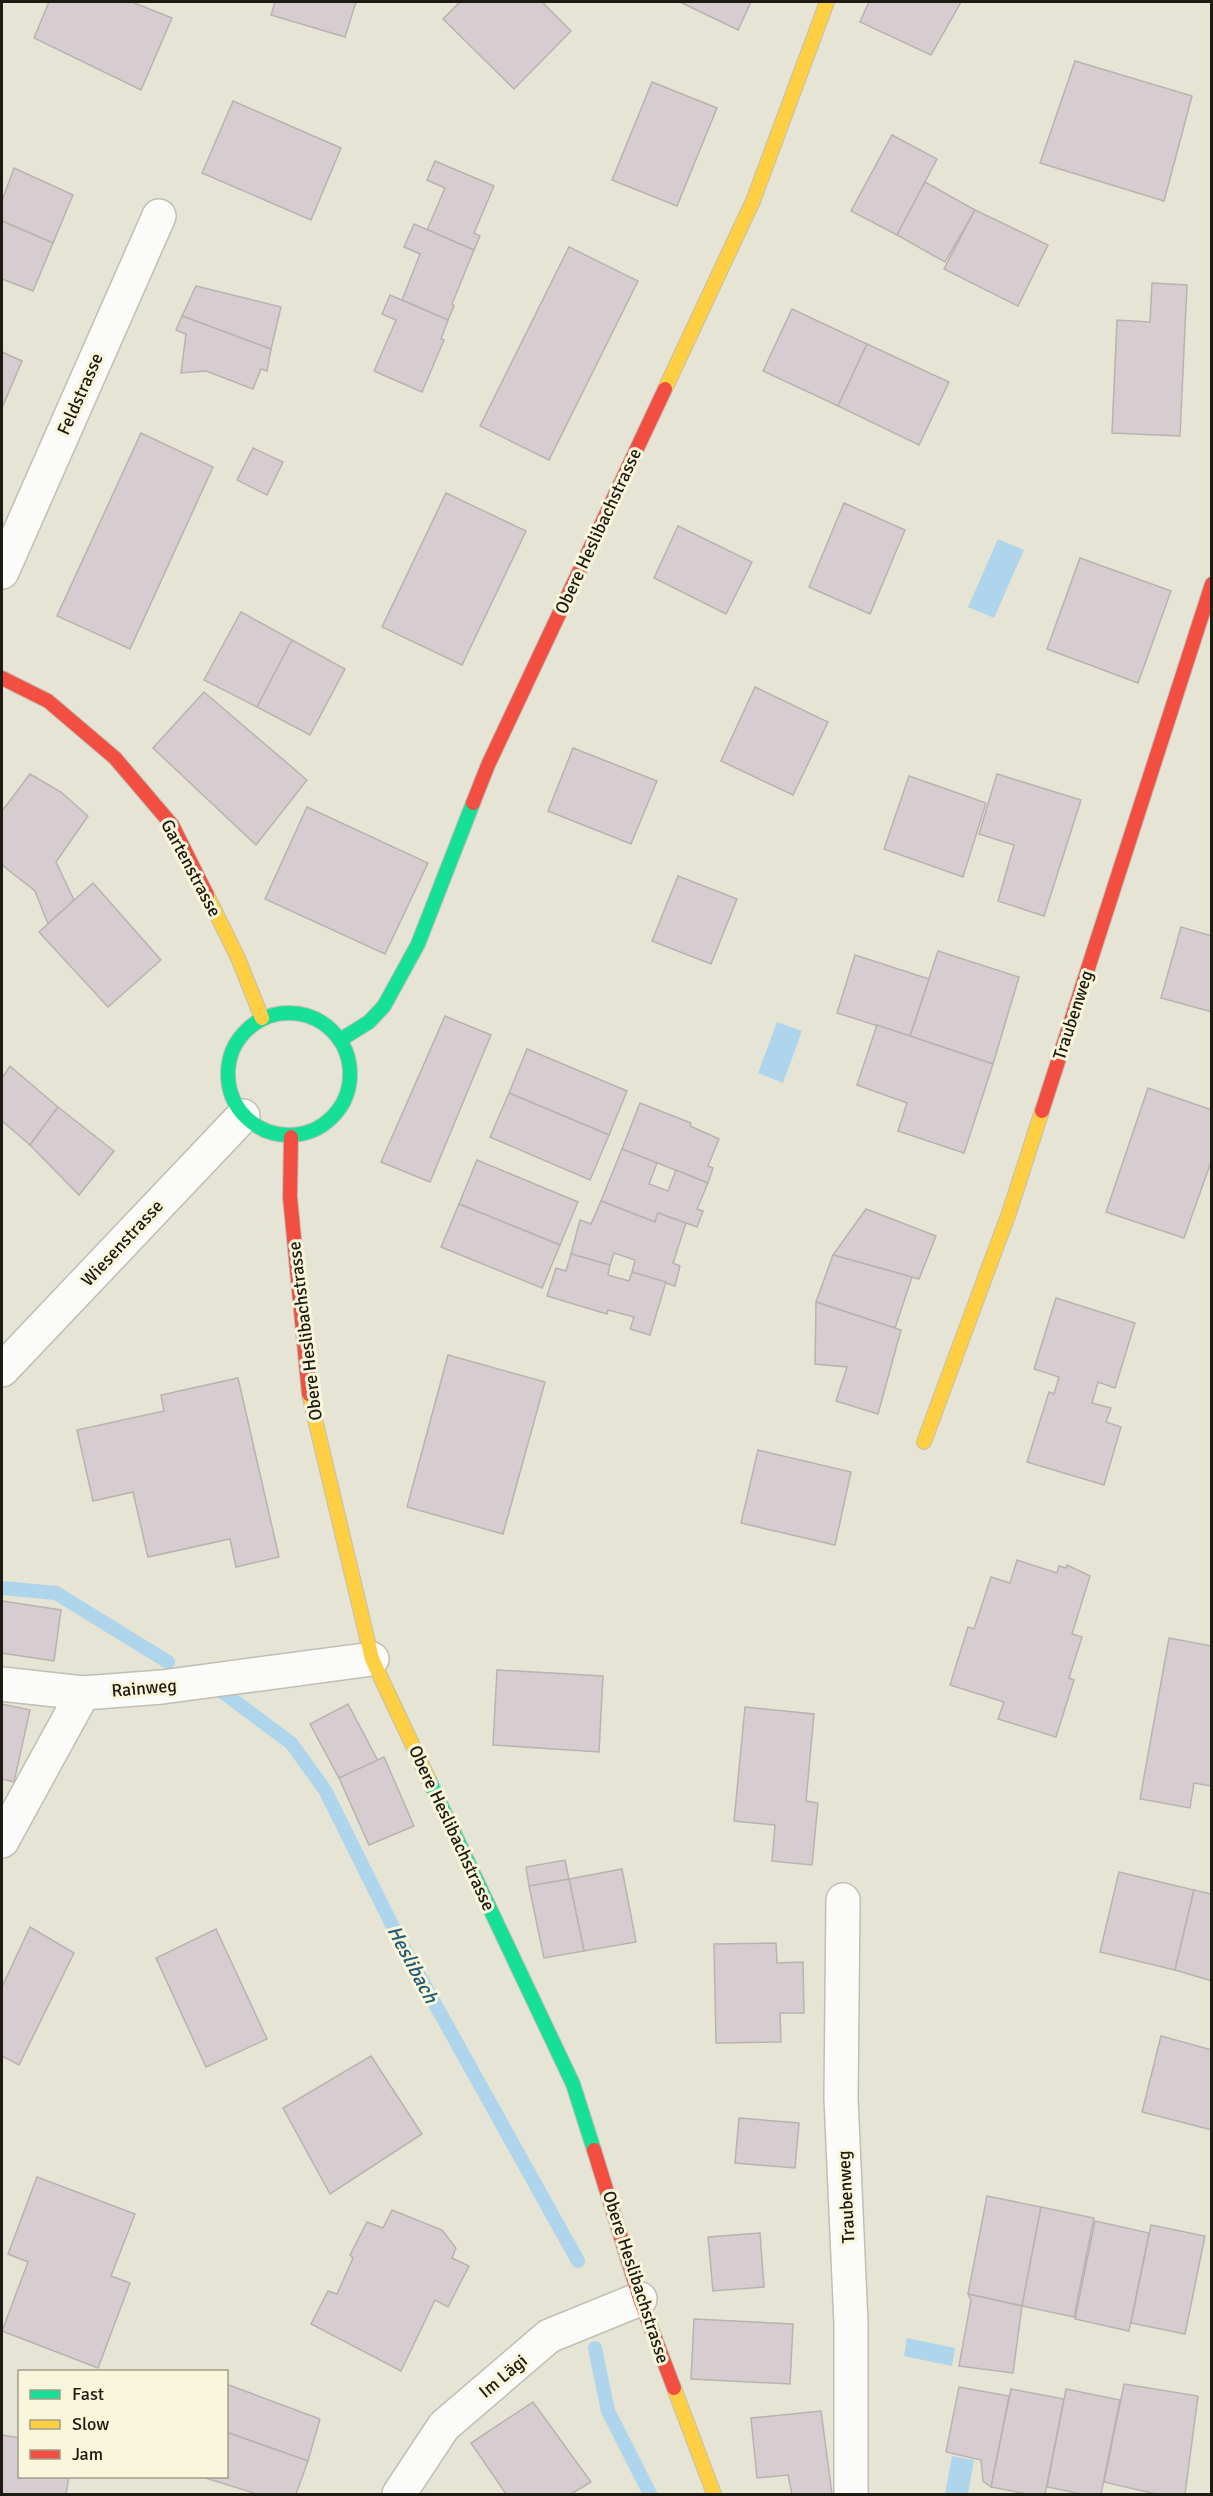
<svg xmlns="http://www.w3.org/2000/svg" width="1213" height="2496" font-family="Signika,sans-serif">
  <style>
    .water { fill: #aed5eb }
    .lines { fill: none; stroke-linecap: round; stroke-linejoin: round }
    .stream { stroke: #aed5eb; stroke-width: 14 }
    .building { fill: #d7ccd0; stroke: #b8b3b0; stroke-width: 1.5 }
    .street-casing { stroke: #c0bfb3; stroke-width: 36 }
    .fast-casing { stroke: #c0bfb3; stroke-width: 16 }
    .slow-casing { stroke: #c0bfb3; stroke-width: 16 }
    .jam-casing { stroke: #c0bfb3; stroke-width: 16 }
    .street { stroke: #fbfbf9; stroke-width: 33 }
    .fast { stroke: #16e098; stroke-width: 14 }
    .slow { stroke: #ffcf43; stroke-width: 14 }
    .jam { stroke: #f24e42; stroke-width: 14 }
    .labels { text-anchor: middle; stroke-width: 6; stroke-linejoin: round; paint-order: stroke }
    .street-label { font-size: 18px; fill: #1c1a11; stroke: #faf6db }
    .water-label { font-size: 20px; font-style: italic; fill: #225a79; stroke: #faf6db }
  </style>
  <rect width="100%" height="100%" fill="#e6e4d5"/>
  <g class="water">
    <polygon points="998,539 1024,550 994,618 968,607"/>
    <polygon points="777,1022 802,1031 783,1083 758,1073"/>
    <polygon points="907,2338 955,2348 952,2366 904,2356"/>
    <polygon points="952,2456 974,2460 968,2494 945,2494"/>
  </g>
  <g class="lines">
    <g class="stream">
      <polyline points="2,1588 56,1593 168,1662"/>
      <polyline points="221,1691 291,1743 325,1790 400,1941 578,2261"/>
      <polyline points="595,2348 608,2411 650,2494"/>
    </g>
  </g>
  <g class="building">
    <polygon points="49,2 132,2 172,18 141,90 34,38"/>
    <polygon points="275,2 356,2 345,37 271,15"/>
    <polygon points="460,2 542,2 571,31 514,89 443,19"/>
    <polygon points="680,2 751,2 738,30"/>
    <polygon points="869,2 961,2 931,55 860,22"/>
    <polygon points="1075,61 1192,96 1164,201 1040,163"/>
    <polygon points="652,82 717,108 677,206 612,180"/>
    <polygon points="233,101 341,148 311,220 202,173"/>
    <polygon points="892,135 937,159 897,235 851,211"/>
    <polygon points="435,161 494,186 474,233 480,236 474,250 427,230 445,188 427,180"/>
    <polygon points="14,168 73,195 53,243 2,221 2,201"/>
    <polygon points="925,182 975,210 945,262 897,235"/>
    <polygon points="975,210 1048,245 1018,306 944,269"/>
    <polygon points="2,221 53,243 33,291 2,279"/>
    <polygon points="414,224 474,250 452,304 454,306 448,320 402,300 420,254 404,247"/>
    <polygon points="569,247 638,281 549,460 480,426"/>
    <polygon points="1152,283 1187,285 1180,436 1112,433 1117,320 1150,322"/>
    <polygon points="196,286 281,307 271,349 182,316"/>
    <polygon points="390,295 448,320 441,339 444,340 422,392 374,371 396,320 382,314"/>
    <polygon points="792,309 867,344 838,406 763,371"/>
    <polygon points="182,316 271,349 267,371 261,369 253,389 206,371 181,373 186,334 176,330"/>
    <polygon points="867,344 949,382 919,445 838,406"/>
    <polygon points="2,352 22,361 2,408"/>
    <polygon points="141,433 213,467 130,649 57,616"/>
    <polygon points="253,448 283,462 267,495 237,480"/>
    <polygon points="446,493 526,531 462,665 382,627"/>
    <polygon points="844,503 905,530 870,614 809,587"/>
    <polygon points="678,526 752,562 726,614 654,578"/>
    <polygon points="1080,558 1171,591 1138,683 1047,649"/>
    <polygon points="241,612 292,640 257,707 204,680"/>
    <polygon points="292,640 345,669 310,735 257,707"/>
    <polygon points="755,687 828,722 793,795 721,761"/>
    <polygon points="204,692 307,780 256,845 153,748"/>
    <polygon points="573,748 657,781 631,844 548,811"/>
    <polygon points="30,774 61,792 88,816 56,862 74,900 48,924 35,891 2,865 2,811"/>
    <polygon points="997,774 1081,800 1044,916 998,901 1014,845 979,834"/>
    <polygon points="909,776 986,803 963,877 884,849"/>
    <polygon points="307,807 428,863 385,954 265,899"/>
    <polygon points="678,876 737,899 711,964 652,941"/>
    <polygon points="93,883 161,960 108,1007 39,932"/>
    <polygon points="1181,927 1212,936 1212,1012 1161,998"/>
    <polygon points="938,951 1019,977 993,1064 910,1036"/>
    <polygon points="855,955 929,979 910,1036 837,1013"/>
    <polygon points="445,1016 491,1035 430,1182 381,1162"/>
    <polygon points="877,1025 993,1064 964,1153 898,1131 907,1103 857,1085"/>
    <polygon points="527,1049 627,1091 609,1135 509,1093"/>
    <polygon points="10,1066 58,1107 30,1145 2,1121 2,1078"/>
    <polygon points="1148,1088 1212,1110 1212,1159 1184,1238 1106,1212"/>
    <polygon points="509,1093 609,1135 590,1180 490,1137"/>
    <polygon points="640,1103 691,1123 690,1126 719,1139 708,1166 713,1168 708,1183 622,1149"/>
    <polygon points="58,1107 114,1151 79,1195 30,1145"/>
    <polygon points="622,1149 657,1163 649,1184 668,1191 676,1170 708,1183 697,1209 703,1211 697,1227 658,1213 655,1222 601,1201"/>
    <polygon points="477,1160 578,1202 560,1245 459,1204"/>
    <polygon points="601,1201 655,1222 658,1213 686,1223 673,1263 680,1266 675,1286 632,1272 635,1260 614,1253 610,1265 571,1254 580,1220 591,1224"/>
    <polygon points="459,1204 560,1245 542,1288 441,1247"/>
    <polygon points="866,1209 936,1236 919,1279 833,1255"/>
    <polygon points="571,1254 610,1265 608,1275 629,1281 632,1272 666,1282 650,1335 630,1329 634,1317 608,1310 607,1314 547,1296 556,1268 566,1271"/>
    <polygon points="833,1255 912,1277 895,1328 816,1302"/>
    <polygon points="1056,1298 1135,1323 1115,1388 1098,1382 1092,1403 1111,1408 1106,1422 1121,1427 1104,1485 1027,1462 1049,1392 1054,1394 1059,1377 1034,1369"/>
    <polygon points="816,1302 901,1330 878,1414 836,1401 847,1367 815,1364"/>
    <polygon points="448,1355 545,1382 503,1534 407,1507"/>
    <polygon points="238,1378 279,1557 236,1567 230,1539 148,1557 133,1492 93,1501 77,1430 164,1411 161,1395"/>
    <polygon points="758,1450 851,1472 835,1545 741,1523"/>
    <polygon points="1017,1560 1057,1573 1059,1566 1067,1568 1067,1565 1090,1576 1072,1634 1082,1637 1069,1678 1074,1680 1056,1737 998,1719 1004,1702 950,1685 968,1627 974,1629 991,1577 1010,1583"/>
    <polygon points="2,1601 61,1610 54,1661 2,1653"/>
    <polygon points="1169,1638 1212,1646 1212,1786 1194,1783 1190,1808 1140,1799"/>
    <polygon points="497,1670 603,1676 599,1752 493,1745"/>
    <polygon points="2,1704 30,1710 14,1782 2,1779"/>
    <polygon points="348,1704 378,1761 339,1778 310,1724"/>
    <polygon points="745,1707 814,1714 806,1801 818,1803 812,1865 772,1861 775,1825 734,1821"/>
    <polygon points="384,1757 414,1826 369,1845 339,1778"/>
    <polygon points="565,1860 569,1879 529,1886 526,1867"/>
    <polygon points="622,1869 636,1942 584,1951 569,1879"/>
    <polygon points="1119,1872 1194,1890 1175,1970 1100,1952"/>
    <polygon points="569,1879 584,1951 544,1958 529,1886"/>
    <polygon points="1194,1890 1212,1894 1212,1981 1175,1970"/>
    <polygon points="30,1927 74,1953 19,2065 2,2056 2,1987"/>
    <polygon points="216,1929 267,2039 206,2067 156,1958"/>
    <polygon points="776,1943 777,1963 803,1962 804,2013 780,2013 781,2042 716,2043 714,1944"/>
    <polygon points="1161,2036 1212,2050 1212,2130 1142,2112"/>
    <polygon points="371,2056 422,2134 330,2194 283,2108"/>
    <polygon points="739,2118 799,2123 795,2168 735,2163"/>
    <polygon points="37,2177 135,2214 111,2276 130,2283 98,2368 2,2331 28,2262 8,2254"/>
    <polygon points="987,2196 1041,2207 1022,2306 968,2294"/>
    <polygon points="1041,2207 1094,2218 1074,2317 1022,2306"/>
    <polygon points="392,2210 442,2230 456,2248 452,2258 469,2266 448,2307 435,2300 401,2371 311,2324 328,2291 337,2294 353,2258 350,2255 367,2222 383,2228"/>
    <polygon points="1095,2221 1149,2233 1129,2331 1075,2319"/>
    <polygon points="1151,2225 1205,2236 1185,2334 1131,2323"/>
    <polygon points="760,2233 764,2287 713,2291 708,2237"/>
    <polygon points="968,2294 1022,2306 1013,2373 959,2366 971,2300"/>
    <polygon points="694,2319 793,2324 790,2384 691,2379"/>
    <polygon points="226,2384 320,2419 308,2461 226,2432"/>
    <polygon points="1124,2384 1198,2396 1185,2494 1156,2494 1104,2482"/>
    <polygon points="959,2387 1009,2396 991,2487 983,2481 981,2460 946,2452"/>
    <polygon points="1011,2389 1064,2399 1045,2494 1027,2494 991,2487"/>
    <polygon points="1066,2389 1120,2400 1101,2494 1082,2494 1047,2487"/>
    <polygon points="533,2402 591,2482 571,2494 506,2494 471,2443"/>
    <polygon points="821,2411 832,2494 792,2494 788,2475 757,2478 751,2418"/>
    <polygon points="226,2432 308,2461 296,2494 257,2494 199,2476 226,2476"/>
    <polygon points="2,2435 20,2438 20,2476 69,2476 66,2494 2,2494"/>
  </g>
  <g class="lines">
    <defs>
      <g id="street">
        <polyline points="2,572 159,216"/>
        <polyline points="2,1370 243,1116"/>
        <polyline points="2,1684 83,1693 162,1687 372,1659"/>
        <polyline points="2,1841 83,1693"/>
        <polyline points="843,1900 841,2098 851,2324 851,2494"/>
        <polyline points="399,2494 444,2426 549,2336 640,2299"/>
      </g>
      <g id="fast">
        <circle cx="289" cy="1074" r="61"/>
        <polyline points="340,1040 369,1022 384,1006 418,944 473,803"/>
        <polyline points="429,1780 573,2084 594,2150"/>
      </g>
      <g id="slow">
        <polyline points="665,389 753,201 827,2"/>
        <polyline points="207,895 238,958 262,1018"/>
        <polyline points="309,1394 372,1659 429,1780"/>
        <polyline points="924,1442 1009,1213 1042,1111"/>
        <polyline points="674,2388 714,2494"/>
      </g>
      <g id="jam">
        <polyline points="2,678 48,701 115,758 172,825 207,895"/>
        <polyline points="473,803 488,765 665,389"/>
        <polyline points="1042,1111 1212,584"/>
        <polyline points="291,1137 290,1197 309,1394"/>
        <polyline points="594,2150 640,2299 674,2388"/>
      </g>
    </defs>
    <use href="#street" class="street-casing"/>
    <use href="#fast" class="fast-casing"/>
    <use href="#slow" class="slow-casing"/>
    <use href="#jam" class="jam-casing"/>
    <use href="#street" class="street"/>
    <use href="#fast" class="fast"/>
    <use href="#slow" class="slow"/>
    <use href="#jam" class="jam"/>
  </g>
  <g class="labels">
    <g class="street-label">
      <text transform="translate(80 394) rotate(-66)" y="6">Feldstrasse</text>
      <text transform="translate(598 531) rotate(-65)" y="6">Obere Heslibachstrasse</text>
      <text transform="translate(191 868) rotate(62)" y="6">Gartenstrasse</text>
      <text transform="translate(1073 1015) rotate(-72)" y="6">Traubenweg</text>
      <text transform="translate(122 1243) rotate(-47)" y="6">Wiesenstrasse</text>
      <text transform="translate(305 1331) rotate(-97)" y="6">Obere Heslibachstrasse</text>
      <text transform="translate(144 1688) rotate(-5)" y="6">Rainweg</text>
      <text transform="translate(452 1828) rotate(65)" y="6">Obere Heslibachstrasse</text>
      <text transform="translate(846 2197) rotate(-93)" y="6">Traubenweg</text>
      <text transform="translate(636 2277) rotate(72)" y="6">Obere Heslibachstrasse</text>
      <text transform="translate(503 2376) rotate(-40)" y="6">Im Lägi</text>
    </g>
    <g class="water-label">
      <text transform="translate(413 1964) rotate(62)" y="7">Heslibach</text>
    </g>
  </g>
  <rect width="1213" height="2496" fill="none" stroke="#1c1a11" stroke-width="6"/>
  <rect x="18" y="2370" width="210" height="108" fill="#faf6db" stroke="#a19e8a" stroke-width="1.5"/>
  <rect x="30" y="2390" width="30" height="9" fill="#16e098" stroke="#a19e8a" stroke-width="1.5"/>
  <text x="72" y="2400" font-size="18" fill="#1c1a11">Fast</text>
  <rect x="30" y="2420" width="30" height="9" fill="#ffcf43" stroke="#a19e8a" stroke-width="1.5"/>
  <text x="72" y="2430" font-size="18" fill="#1c1a11">Slow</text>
  <rect x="30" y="2450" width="30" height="9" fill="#f24e42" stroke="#a19e8a" stroke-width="1.5"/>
  <text x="72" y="2460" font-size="18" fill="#1c1a11">Jam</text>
</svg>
